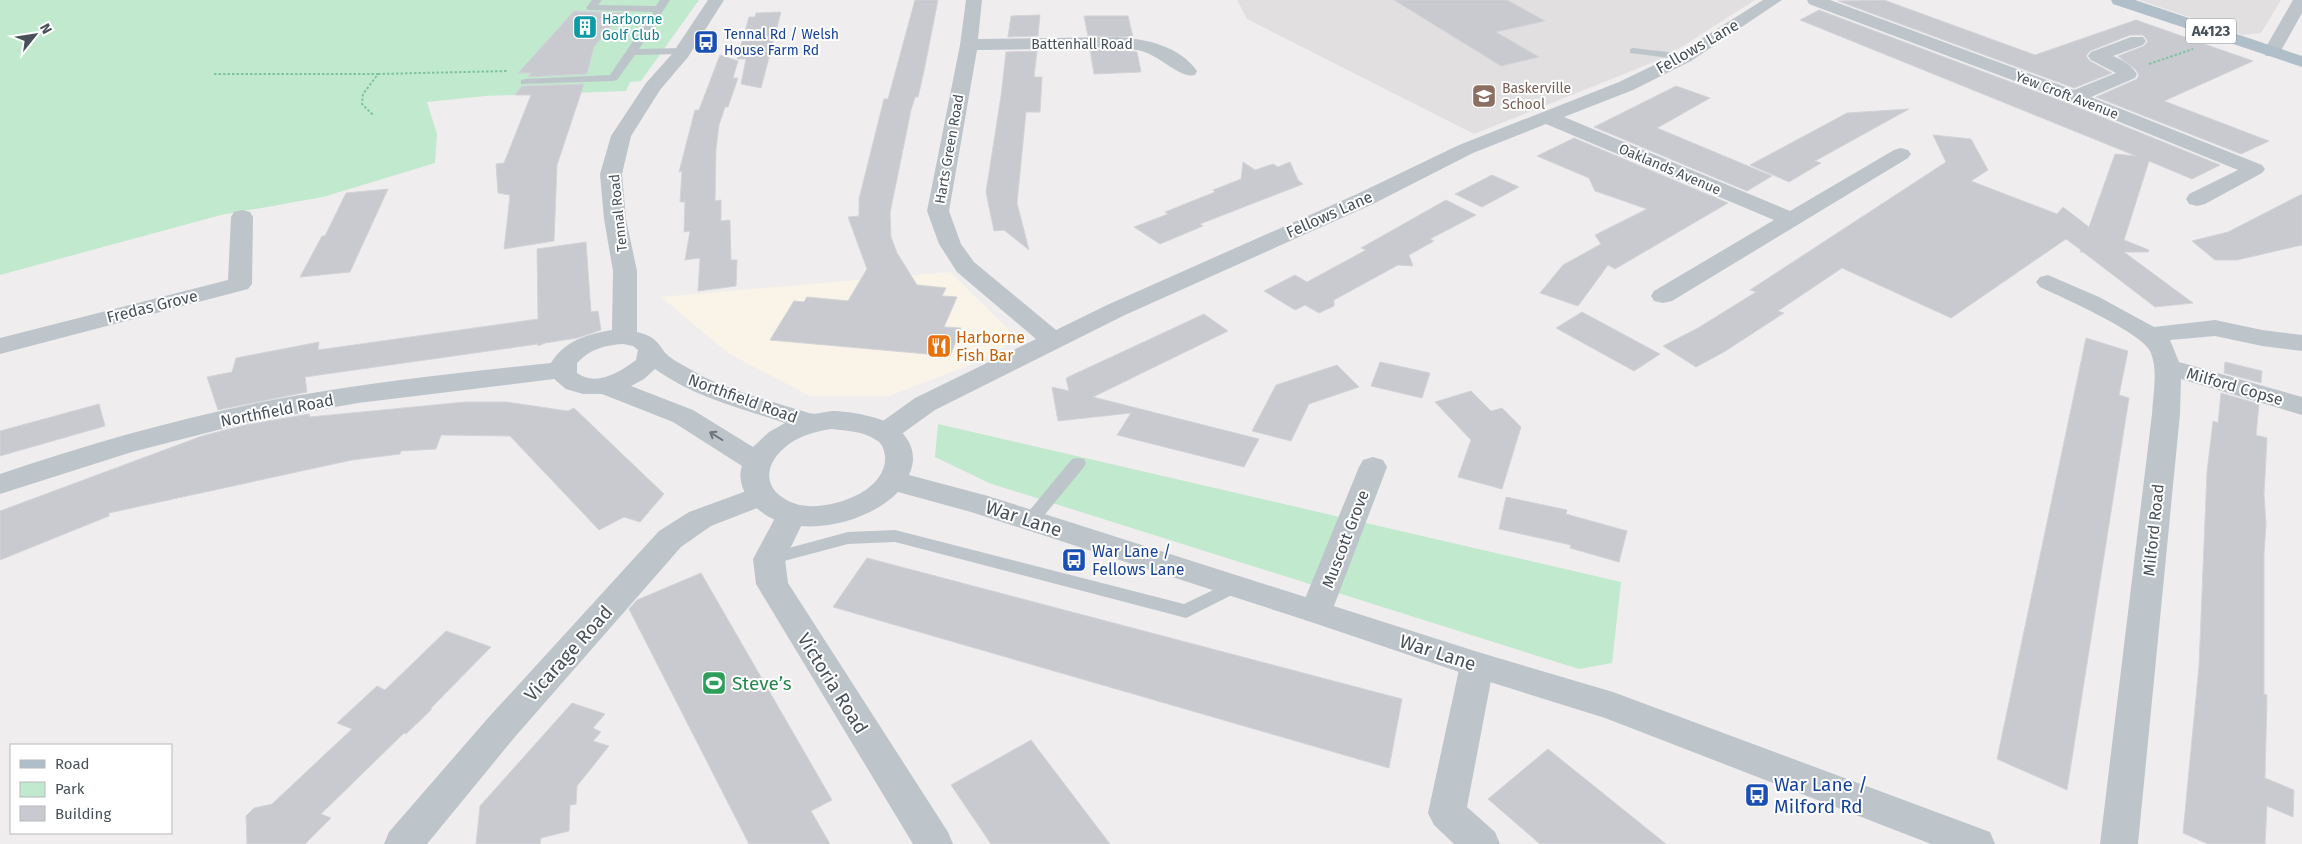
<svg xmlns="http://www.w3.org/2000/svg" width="2302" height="844" font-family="'Fira Sans',sans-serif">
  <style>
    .commercial { fill: #f9f3e8 }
    .education { fill: #e1dfdf }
    .green { fill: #c0e9ce }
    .building { fill: #c9cad0; stroke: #d2d4d8 }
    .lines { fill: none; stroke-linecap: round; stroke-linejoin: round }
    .path { stroke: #7dc39d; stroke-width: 2; stroke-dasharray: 2.5 2; stroke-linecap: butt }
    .service { fill: #bdc5cb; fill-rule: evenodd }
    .minor { fill: #bdc5cb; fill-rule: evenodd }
    .tertiary { fill: #bdc5cb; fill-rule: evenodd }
    .primary { fill: #b0bec9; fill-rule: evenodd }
    .oneway { stroke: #6b747a }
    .labels { text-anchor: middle; stroke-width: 4; stroke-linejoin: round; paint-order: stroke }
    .far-culture-label { font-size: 14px; fill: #0d838f; stroke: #fff; text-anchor: start }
    .far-transit-label { font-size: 14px; fill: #164399; stroke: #fff; text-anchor: start }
    .far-street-label { font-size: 14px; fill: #485158; stroke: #fff }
    .far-education-label { font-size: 14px; fill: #785e54; stroke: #fff; text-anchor: start }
    .shield { fill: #fff; stroke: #7f858a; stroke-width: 1 }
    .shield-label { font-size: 15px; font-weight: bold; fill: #485158 }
    .street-label { font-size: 16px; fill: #485158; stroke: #fff }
    .food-label { font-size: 16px; fill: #c56008; stroke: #fff; text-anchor: start }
    .transit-label { font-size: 16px; fill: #164399; stroke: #fff; text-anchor: start }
    .near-street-label { font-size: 19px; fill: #485158; stroke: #fff }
    .near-leisure-label { font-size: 19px; fill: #27864d; stroke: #fff; text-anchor: start }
    .near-transit-label { font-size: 19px; fill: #164399; stroke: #fff; text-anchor: start }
  </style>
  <rect width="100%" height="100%" fill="#f0edee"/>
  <polygon class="commercial" points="950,272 1018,339 975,363 889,396 810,396 728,353 661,297"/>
  <g class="education">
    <polygon points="1237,0 1755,0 1664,58 1474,134 1247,19"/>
    <polygon points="2139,0 2281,0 2261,33 2242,35"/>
  </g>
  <g class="green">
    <polygon points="0,0 699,0 641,81 630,82 626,91 485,96 427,102 437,134 435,163 323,197 221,215 0,275"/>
    <polygon points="938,424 1621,582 1612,663 1579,669 989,483 935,457"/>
  </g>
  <g class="building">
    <polygon points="915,0 938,0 924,71 918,97 915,97 911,110 890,213 891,237 897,253 917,285 946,288 942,296 957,297 944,327 961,328 950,356 770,340 794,301 804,302 807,297 848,301 867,269 848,217 859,216 859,199 884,99 888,99"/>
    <polygon points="1394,0 1507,0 1545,21 1496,32 1539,57 1501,66"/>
    <polygon points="1884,0 2035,55 2136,20 2253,61 2164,101 2269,141 2241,154 2096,97 2137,79 2139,75 2136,70 2118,56 2144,46 2148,41 2143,35 2130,35 2090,51 2086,56 2090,61 2112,73 2074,88 1838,1"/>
    <polygon points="1819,10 2067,103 2220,165 2192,179 2149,161 2124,240 2149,250 2148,252 2124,252 2193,303 2155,307 2083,252 2080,252 2081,250 2066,239 1951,318 1842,268 1778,311 1784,313 1724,352 1696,367 1663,346 1698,328 1756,292 1750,290 1946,162 1933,135 1971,139 1988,170 1971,181 2057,214 2063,207 2089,227 2115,154 2136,156 1800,20"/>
    <polygon points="574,11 622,13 594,47 587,74 528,77 531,73 518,73"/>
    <polygon points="781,12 761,88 741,84 746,59 737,59 749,17 755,17 756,13"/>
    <polygon points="1040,15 1038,36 1008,37 1011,16"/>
    <polygon points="1084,16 1128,16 1133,37 1088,36"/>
    <polygon points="1113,49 1137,52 1141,72 1094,74 1090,50"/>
    <polygon points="1037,51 1034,77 1042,77 1040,112 1026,112 1017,203 1029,250 1004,230 994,231 986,192 1001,96 1006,52"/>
    <polygon points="720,55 738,61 733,78 738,78 728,107 725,107 719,125 716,149 715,201 721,200 721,221 730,220 731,260 737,260 736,286 698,291 700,258 685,260 690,231 684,232 685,202 680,202 682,171 679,172 695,110 699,110"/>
    <polygon points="584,84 557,165 554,241 504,249 510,195 498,193 496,164 504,163 531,95 515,95 522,86"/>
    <polygon points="1676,86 1710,98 1657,128 1772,176 1747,191 1594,127"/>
    <polygon points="1909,109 1815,161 1821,163 1789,182 1750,165 1847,113"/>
    <polygon points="1574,138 1728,203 1615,269 1608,265 1578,306 1540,293 1563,265 1601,244 1595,235 1647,209 1595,191 1589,178 1537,156"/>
    <polygon points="1243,162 1255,170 1273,164 1278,167 1290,162 1298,180 1303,184 1200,224 1203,226 1160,244 1134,227 1168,214 1165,212 1215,192 1213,190 1241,179"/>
    <polygon points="1492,175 1519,187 1482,207 1455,194"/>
    <polygon points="388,189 350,272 300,277 322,236 325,236 346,193"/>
    <polygon points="2302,194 2302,245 2237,260 2215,260 2192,241 2228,232"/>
    <polygon points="1446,200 1476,215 1430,239 1434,241 1409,255 1413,266 1398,265 1334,300 1334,306 1319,313 1305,305 1295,310 1264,291 1295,275 1307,282 1366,250 1361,248"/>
    <polygon points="586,242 591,312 598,311 601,330 577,338 545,343 538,346 538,344 305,377 307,392 218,410 207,377 232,372 236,358 319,342 318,350 538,319 537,249"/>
    <polygon points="1582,312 1660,354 1634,371 1556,328"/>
    <polygon points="1204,314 1228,331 1093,397 1259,439 1244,467 1117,435 1131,413 1058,421 1052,387 1069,391 1066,378"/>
    <polygon points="2086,338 2128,351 2119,395 2129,398 2067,790 1997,759"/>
    <polygon points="1380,362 1430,373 1422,398 1371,386"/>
    <polygon points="2225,362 2262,371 2261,383 2224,373"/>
    <polygon points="1337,365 1359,387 1309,404 1291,441 1252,431 1276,385"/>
    <polygon points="1471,391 1491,411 1502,408 1521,427 1502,489 1458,477 1471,440 1435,402"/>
    <polygon points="2221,393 2259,404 2256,435 2267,438 2264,494 2266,525 2264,553 2264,694 2267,695 2265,778 2294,790 2293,817 2267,806 2265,844 2208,844 2183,833 2199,666 2207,472 2213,421 2218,423"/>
    <polygon points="465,402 506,402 568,411 574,408 664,494 640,522 624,517 599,530 510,436 441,435 436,449 401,451 400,454 352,460 109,513 109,516 0,560 0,511 202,436 245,425 309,414 310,417"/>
    <polygon points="99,404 105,426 0,456 0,431"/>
    <polygon points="1506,497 1567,510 1566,514 1627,531 1619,562 1570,548 1571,545 1499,529"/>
    <polygon points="867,558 1402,699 1389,768 833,607"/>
    <polygon points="701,573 832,800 811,811 830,844 749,844 629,609 637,600"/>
    <polygon points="446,631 491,647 430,709 432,709 406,734 404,733 321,814 331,818 305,844 247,844 246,816 254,808 272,804 352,729 337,723 377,686 385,690"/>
    <polygon points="572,703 605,714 593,728 601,732 593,741 609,746 577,786 576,804 570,805 569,831 541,838 540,844 476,844 480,806"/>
    <polygon points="1031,740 1110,844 991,844 951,785"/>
    <polygon points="1548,749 1666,844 1540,844 1488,799"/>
  </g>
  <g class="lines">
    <g class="path">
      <polyline points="2149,64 2193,49"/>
      <polyline points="214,74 378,74 363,94 362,104 374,116"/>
      <polyline points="378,74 508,71"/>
    </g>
    <g class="service">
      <polygon points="592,0 602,0 598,5 656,6 660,0 670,0 639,49 683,48 688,51 683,54 635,55 617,80 613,81 521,84 521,80 525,79 610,75 653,12 588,10 586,8"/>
      <polygon points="1633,48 1685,54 1690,57 1685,60 1630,53 1630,49"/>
      <polygon points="1078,458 1084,459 1086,463 1084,467 1037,524 1031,526 1025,524 1023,520 1025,516 1072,459"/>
      <polygon points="895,530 1184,604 1234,580 1240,581 1243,586 1240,591 1186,618 895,542 848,544 769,565 763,563 761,559 763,555 848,532"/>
    </g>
    <g class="minor">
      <path d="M966,0H982L978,39L1118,37C1146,39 1180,46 1197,71L1195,75C1178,79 1159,53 1137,50C1116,46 1094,48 1073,48C1041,49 1009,50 977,50L949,211L961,244L974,262L1056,330L1107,305L1357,194L1459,145L1619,82L1679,53L1763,0H1782L1691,61L1633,90L1564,117L1790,211L1894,150L1901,148L1908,150L1911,154L1908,158L1672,301L1663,303L1654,301L1651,296L1654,291L1774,220L1546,124L1473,153L1373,204L1125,315L935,410L896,438L886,441L876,438L872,432L876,426L915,398L1036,339L957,272L939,244L927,211L960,45Z"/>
      <path d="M1807,0H1830L2074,90L2116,73L2091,60L2088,56L2091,52L2131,37H2143L2146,41L2143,45L2113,56C2123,60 2131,65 2137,74L2135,78L2091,97L2262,165L2265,169L2262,173L2205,204L2197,206L2189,204L2186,199L2189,194L2238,170L2068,101L1809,4Z"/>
      <polygon points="2293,0 2302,0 2302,13 2278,56 2266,56 2263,52"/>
      <polygon points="242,210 250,212 253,217 252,284 248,289 0,354 0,338 228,280 231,217 234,212"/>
      <path d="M2048,275L2099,297L2154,327L2215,320L2262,330L2302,335V351L2262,346L2215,336L2170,340L2179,362L2302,397V415L2181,379L2180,414L2138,844H2100L2152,414C2153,394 2158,372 2151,353C2144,333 2061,297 2040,287L2036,282L2040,277Z"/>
      <polygon points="1373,457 1383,460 1387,467 1332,611 1327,620 1316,623 1305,620 1300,611 1359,467 1363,460"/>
      <polygon points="760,486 770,489 775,496 770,503 711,526 681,547 514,738 427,844 384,844 389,832 488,718 659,531 689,512"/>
      <polygon points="792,504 803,507 807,514 785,559 788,583 948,832 953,844 913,844 756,584 753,559 781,507"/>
      <polygon points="1477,652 1489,656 1494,665 1467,807 1495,832 1500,844 1454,844 1434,825 1428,813 1460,665 1465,656"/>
    </g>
    <path class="tertiary" d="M708,0H724L688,57L660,90L631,136L622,174L626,219L637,271V332C650,335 656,339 663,350C667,357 681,364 688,368C724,390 769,400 809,413C817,415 823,412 832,411C849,411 884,417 897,428C913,441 917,458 909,475L988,496L1478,652L1613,692L1990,832L1995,844H1931L1605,718L1477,678L1305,620L971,512L898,492C865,527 780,545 748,498C742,489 738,477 742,466L673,422L602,394H583L566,389L554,379L358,403L245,423L132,452L0,494V474C94,442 190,415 288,397C375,382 463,372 551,363C564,341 587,334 612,330L613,271L604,219L600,174L611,136L646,83L672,54ZM623,344L633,346L638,350L636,360C620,372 596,387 577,373V363C590,349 605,345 623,344ZM655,369C694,397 740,408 785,423L769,432L753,447L693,410L631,386L644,379ZM832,429C847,431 863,431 876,440C882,443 884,449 885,456C888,493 825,513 796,504C761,492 762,464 789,444C802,435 817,431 832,429Z"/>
    <polygon class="primary" points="2111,0 2135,0 2302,56 2302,67 2113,4"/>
  </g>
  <defs><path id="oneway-shaft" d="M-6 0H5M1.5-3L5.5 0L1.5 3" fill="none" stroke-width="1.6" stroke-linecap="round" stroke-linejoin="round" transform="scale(1.25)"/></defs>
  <use class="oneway" href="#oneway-shaft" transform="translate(716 436) rotate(-148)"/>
  <defs>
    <symbol id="building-square" viewBox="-11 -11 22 22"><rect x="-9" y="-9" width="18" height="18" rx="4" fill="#0f9aa8" stroke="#fff"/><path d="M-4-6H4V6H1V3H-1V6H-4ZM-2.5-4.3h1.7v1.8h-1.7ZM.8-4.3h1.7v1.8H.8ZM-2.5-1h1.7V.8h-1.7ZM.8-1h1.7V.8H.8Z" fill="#fff"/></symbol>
    <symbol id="bus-square" viewBox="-11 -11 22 22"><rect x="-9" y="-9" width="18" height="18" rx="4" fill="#1a4fb4" stroke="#fff"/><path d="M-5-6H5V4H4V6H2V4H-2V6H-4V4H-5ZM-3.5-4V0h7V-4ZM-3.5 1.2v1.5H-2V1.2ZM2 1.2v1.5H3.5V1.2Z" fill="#fff"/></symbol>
    <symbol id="school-square" viewBox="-11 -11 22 22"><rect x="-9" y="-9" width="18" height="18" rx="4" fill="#8d6e63" stroke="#fff"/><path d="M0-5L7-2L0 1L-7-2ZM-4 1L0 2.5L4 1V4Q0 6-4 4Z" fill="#fff"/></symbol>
    <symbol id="restaurant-square" viewBox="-11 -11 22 22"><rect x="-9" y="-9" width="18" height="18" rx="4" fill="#e8710a" stroke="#fff"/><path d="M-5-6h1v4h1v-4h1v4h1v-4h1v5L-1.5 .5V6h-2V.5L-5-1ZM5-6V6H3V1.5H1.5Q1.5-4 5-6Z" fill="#fff"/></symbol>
    <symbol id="stadium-square" viewBox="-11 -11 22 22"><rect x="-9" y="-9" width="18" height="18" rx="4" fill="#2e9e5b" stroke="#fff"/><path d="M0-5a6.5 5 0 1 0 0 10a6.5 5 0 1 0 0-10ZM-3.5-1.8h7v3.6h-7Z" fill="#fff"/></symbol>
  </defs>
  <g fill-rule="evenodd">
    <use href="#building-square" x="571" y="13" width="28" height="28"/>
    <use href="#bus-square" x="692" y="28" width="28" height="28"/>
    <use href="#school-square" x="1470" y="82" width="28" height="28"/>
    <use href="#restaurant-square" x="925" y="332" width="28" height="28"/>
    <use href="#bus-square" x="1060" y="546" width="28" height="28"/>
    <use href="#stadium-square" x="700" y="669" width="28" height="28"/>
    <use href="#bus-square" x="1743" y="781" width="28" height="28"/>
  </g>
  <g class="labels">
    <g class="far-culture-label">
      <text x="602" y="24">Harborne<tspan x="602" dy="16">Golf Club</tspan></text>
    </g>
    <g class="far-transit-label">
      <text x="724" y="39">Tennal Rd / Welsh<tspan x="724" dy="16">House Farm Rd</tspan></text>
    </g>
    <g class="far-street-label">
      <text x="1082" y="49">Battenhall Road</text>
      <text transform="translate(2067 95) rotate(21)" y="5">Yew Croft Avenue</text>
      <text transform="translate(949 149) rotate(-80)" y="5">Harts Green Road</text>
      <text transform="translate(1670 169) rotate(23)" y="5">Oaklands Avenue</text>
      <text transform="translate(618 213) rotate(-96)" y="5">Tennal Road</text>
    </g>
    <g class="far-education-label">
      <text x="1502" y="93">Baskerville<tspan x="1502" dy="16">School</tspan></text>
    </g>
    <rect class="shield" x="2186" y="18.5" width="50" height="25" rx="4"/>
    <g class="shield-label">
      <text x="2211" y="36">A4123</text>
    </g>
    <g class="street-label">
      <text transform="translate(1697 46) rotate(-30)" y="6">Fellows Lane</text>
      <text transform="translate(1329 214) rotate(-24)" y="6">Fellows Lane</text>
      <text transform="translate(152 306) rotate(-14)" y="6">Fredas Grove</text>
      <text transform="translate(2235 386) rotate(16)" y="6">Milford Copse</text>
      <text transform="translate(743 398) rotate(20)" y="6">Northfield Road</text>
      <text transform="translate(277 410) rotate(-11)" y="6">Northfield Road</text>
      <text transform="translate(2153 530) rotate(-84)" y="6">Milford Road</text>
      <text transform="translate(1345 539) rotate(-69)" y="6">Muscott Grove</text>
    </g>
    <g class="food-label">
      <text x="956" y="343">Harborne<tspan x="956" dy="18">Fish Bar</tspan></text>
    </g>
    <g class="transit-label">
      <text x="1092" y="557">War Lane /<tspan x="1092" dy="18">Fellows Lane</tspan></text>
    </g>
    <g class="near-street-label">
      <text transform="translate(1024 518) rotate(18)" y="7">War Lane</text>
      <text transform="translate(1438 652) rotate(18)" y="7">War Lane</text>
      <text transform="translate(568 653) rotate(-48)" y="7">Vicarage Road</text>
      <text transform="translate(833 683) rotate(58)" y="7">Victoria Road</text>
    </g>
    <g class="near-leisure-label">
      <text x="732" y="690">Steve’s</text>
    </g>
    <g class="near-transit-label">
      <text x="1774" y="791">War Lane /<tspan x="1774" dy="22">Milford Rd</tspan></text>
    </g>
  </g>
  <rect x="10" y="744" width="162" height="90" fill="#ffffff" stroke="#b6b9bc"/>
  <rect x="20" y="760" width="25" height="8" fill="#b0bec9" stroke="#b6b9bc"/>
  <text x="55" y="769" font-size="15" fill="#485158">Road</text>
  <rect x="20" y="782" width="25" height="15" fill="#c0e9ce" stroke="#b6b9bc"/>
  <text x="55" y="794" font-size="15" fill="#485158">Park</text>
  <rect x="20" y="806" width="25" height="15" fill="#c9cad0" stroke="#b6b9bc"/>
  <text x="55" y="819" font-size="15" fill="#485158">Building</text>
  <g transform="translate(35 35) rotate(60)" stroke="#ffffff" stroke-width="4" paint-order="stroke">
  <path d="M0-4L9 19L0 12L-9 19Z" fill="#485158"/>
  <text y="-8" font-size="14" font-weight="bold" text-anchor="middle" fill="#485158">N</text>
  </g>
</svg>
